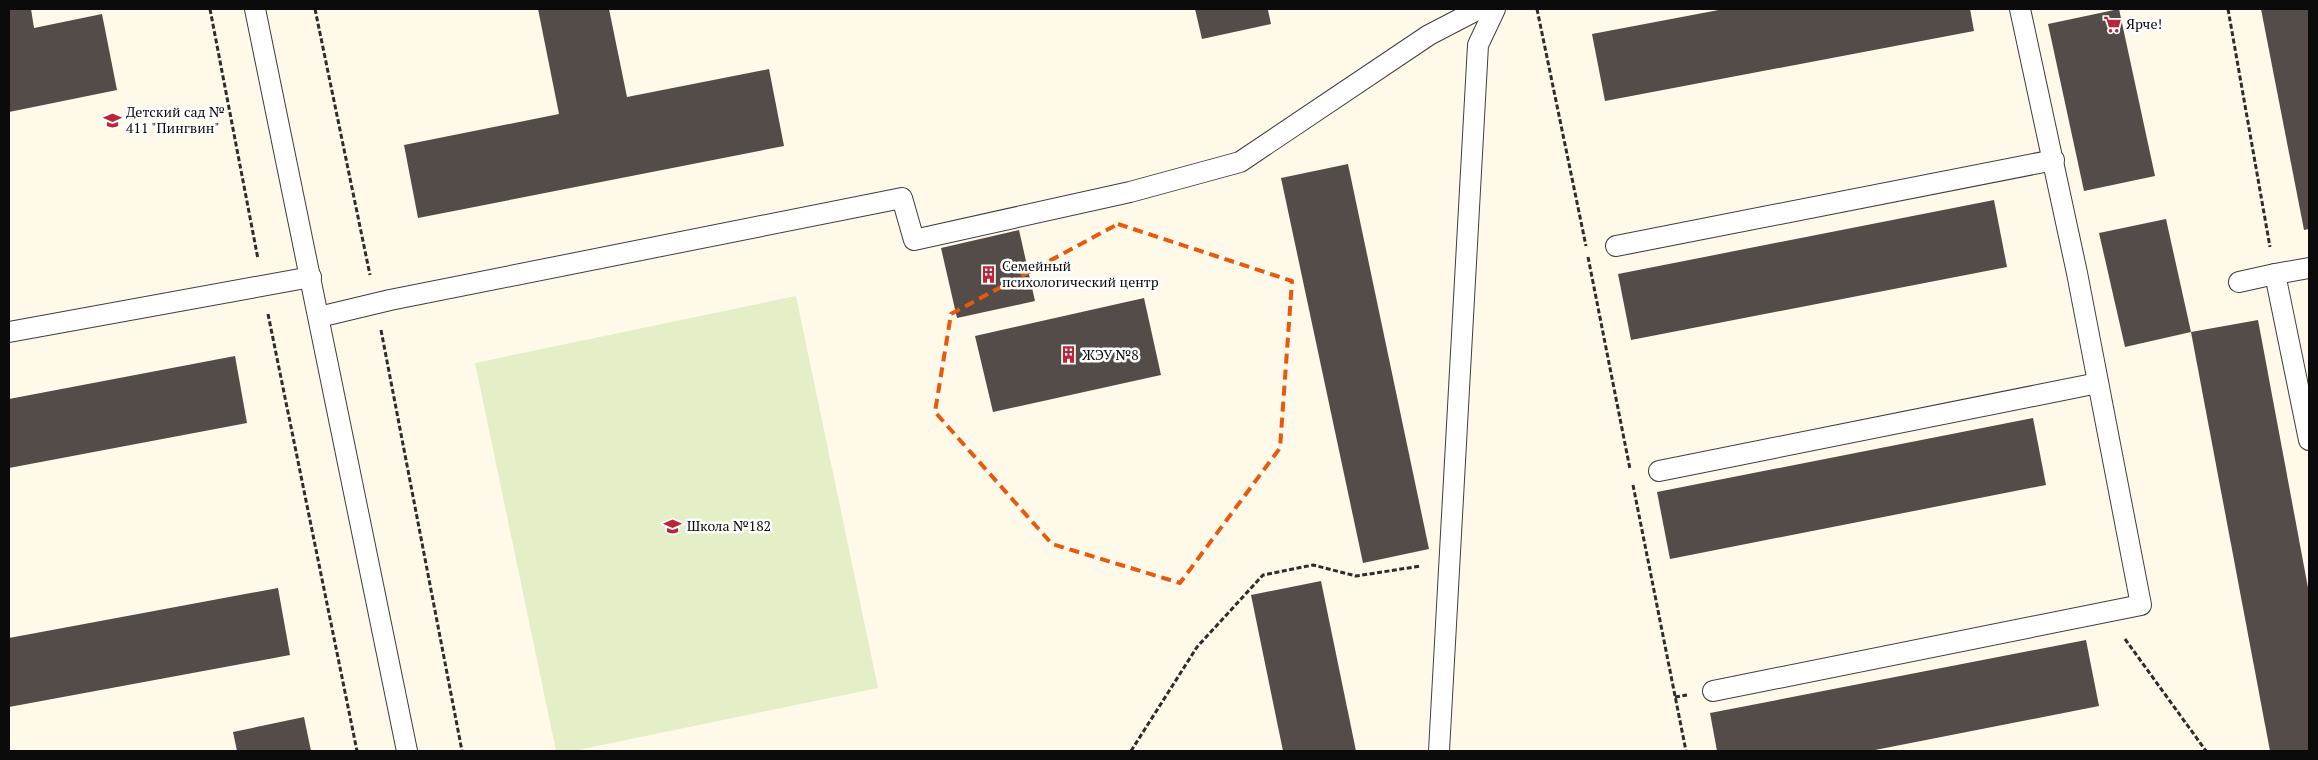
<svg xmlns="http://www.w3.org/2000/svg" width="2318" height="760" font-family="'PT Serif',serif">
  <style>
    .pitch { fill: #e4efc7 }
    .building { fill: #544c48 }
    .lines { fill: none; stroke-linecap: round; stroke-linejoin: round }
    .lane-casing { stroke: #3e3e3e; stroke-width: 22 }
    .path { stroke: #2d2d2d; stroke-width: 3; stroke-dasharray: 5 2.5; stroke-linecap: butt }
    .lane { stroke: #fff; stroke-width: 20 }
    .marked { fill: none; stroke: #e8590c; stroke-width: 4; stroke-dasharray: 10 6; stroke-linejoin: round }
    .labels { text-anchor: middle; stroke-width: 5; stroke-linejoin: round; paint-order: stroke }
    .poi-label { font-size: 14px; fill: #0b0b0b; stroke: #fff; text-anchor: start }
  </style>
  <rect width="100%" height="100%" fill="#fff9ea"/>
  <polygon class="pitch" points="796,296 878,688 573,751 556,751 475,363"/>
  <g class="building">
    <polygon points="9,9 31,9 34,28 102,14 117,90 9,112"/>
    <polygon points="538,9 609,9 627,97 769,69 784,146 418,218 404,145 559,114"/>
    <polygon points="1195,9 1272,9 1268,10 1271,24 1202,39"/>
    <polygon points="1724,9 1970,9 1974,31 1605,101 1592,34"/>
    <polygon points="2119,9 2155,176 2084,191 2048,24"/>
    <polygon points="2261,9 2309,9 2309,229 2304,230"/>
    <polygon points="1348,164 1429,549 1363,563 1281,178"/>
    <polygon points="1994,200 2007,267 1631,340 1618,274"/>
    <polygon points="2166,219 2191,332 2125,347 2099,233"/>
    <polygon points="1019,230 1035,301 957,318 941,248"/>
    <polygon points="1144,298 1161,375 993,412 975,336"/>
    <polygon points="2258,320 2309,593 2309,751 2270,751 2191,332"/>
    <polygon points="235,356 247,423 9,468 9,399"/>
    <polygon points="2033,418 2046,485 1670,559 1657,492"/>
    <polygon points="1321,581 1356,751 1283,751 1251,595"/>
    <polygon points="278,588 290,655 9,707 9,638"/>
    <polygon points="2086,640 2099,706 1870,751 1717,751 1710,713"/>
    <polygon points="304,717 311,751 237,751 233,732"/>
  </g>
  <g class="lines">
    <defs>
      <g id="lane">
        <polyline points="255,9 407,751"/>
        <polyline points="1616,246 2054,160"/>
        <polyline points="2275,274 2309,268"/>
        <polyline points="2239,282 2275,274 2309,440"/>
        <polyline points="319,317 390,300 902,198 914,240 1130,192 1240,162 1429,35 1479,9 1485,9"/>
        <polyline points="9,332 311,277"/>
        <polyline points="1659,471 2098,383"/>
        <polyline points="1713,691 2141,605 2077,273 2020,9"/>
        <polyline points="1439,751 1478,45 1495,9"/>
      </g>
    </defs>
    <use href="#lane" class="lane-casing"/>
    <g class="path">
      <polyline points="210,9 258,259"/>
      <polyline points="315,9 370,275"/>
      <polyline points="1537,9 1586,246"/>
      <polyline points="2228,9 2270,247"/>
      <polyline points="1588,257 1630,469"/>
      <polyline points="268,314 357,751"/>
      <polyline points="381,330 462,751"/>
      <polyline points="1633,485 1686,751"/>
      <polyline points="2125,639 2206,751"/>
      <polyline points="1675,697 1687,695"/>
      <polyline points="1131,751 1197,647 1263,575 1313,565 1356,576 1421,566"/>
    </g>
    <use href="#lane" class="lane"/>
  </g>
  <path class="marked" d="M1118,224L1292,281L1280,448L1180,583L1052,544L935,412L951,314Z"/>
  <defs>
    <symbol id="supermarket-bare" viewBox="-9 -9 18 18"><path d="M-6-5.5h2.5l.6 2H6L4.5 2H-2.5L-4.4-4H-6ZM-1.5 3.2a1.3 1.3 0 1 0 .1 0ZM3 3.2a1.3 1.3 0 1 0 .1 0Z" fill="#b92636" stroke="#fff" stroke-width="2.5" paint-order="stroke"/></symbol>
    <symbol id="school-bare" viewBox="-9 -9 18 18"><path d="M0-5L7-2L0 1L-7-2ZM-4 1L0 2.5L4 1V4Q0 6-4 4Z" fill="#b92636" stroke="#fff" stroke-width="2.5" paint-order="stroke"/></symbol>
    <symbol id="building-bare" viewBox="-9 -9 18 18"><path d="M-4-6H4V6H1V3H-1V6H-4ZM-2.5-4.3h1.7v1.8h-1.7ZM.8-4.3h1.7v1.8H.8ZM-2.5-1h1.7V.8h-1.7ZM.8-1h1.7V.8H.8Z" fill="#b92636" stroke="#fff" stroke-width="2.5" paint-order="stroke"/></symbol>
  </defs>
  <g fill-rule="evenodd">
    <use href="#supermarket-bare" x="2100" y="12" width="25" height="25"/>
    <use href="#school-bare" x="100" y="108" width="25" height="25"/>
    <use href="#building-bare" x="976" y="262" width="25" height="25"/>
    <use href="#building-bare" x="1056" y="342" width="25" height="25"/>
    <use href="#school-bare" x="660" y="514" width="25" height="25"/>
  </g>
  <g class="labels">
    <g class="poi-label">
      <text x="2126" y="29">Ярче!</text>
      <text x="126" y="117">Детский сад №<tspan x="126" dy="16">411 "Пингвин"</tspan></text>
      <text x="1002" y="271">Семейный<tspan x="1002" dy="16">психологический центр</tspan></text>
      <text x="1082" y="360">ЖЭУ №8</text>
      <text x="687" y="531">Школа №182</text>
    </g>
  </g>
  <rect width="2318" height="760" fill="none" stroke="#0b0b0b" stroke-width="20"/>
</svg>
